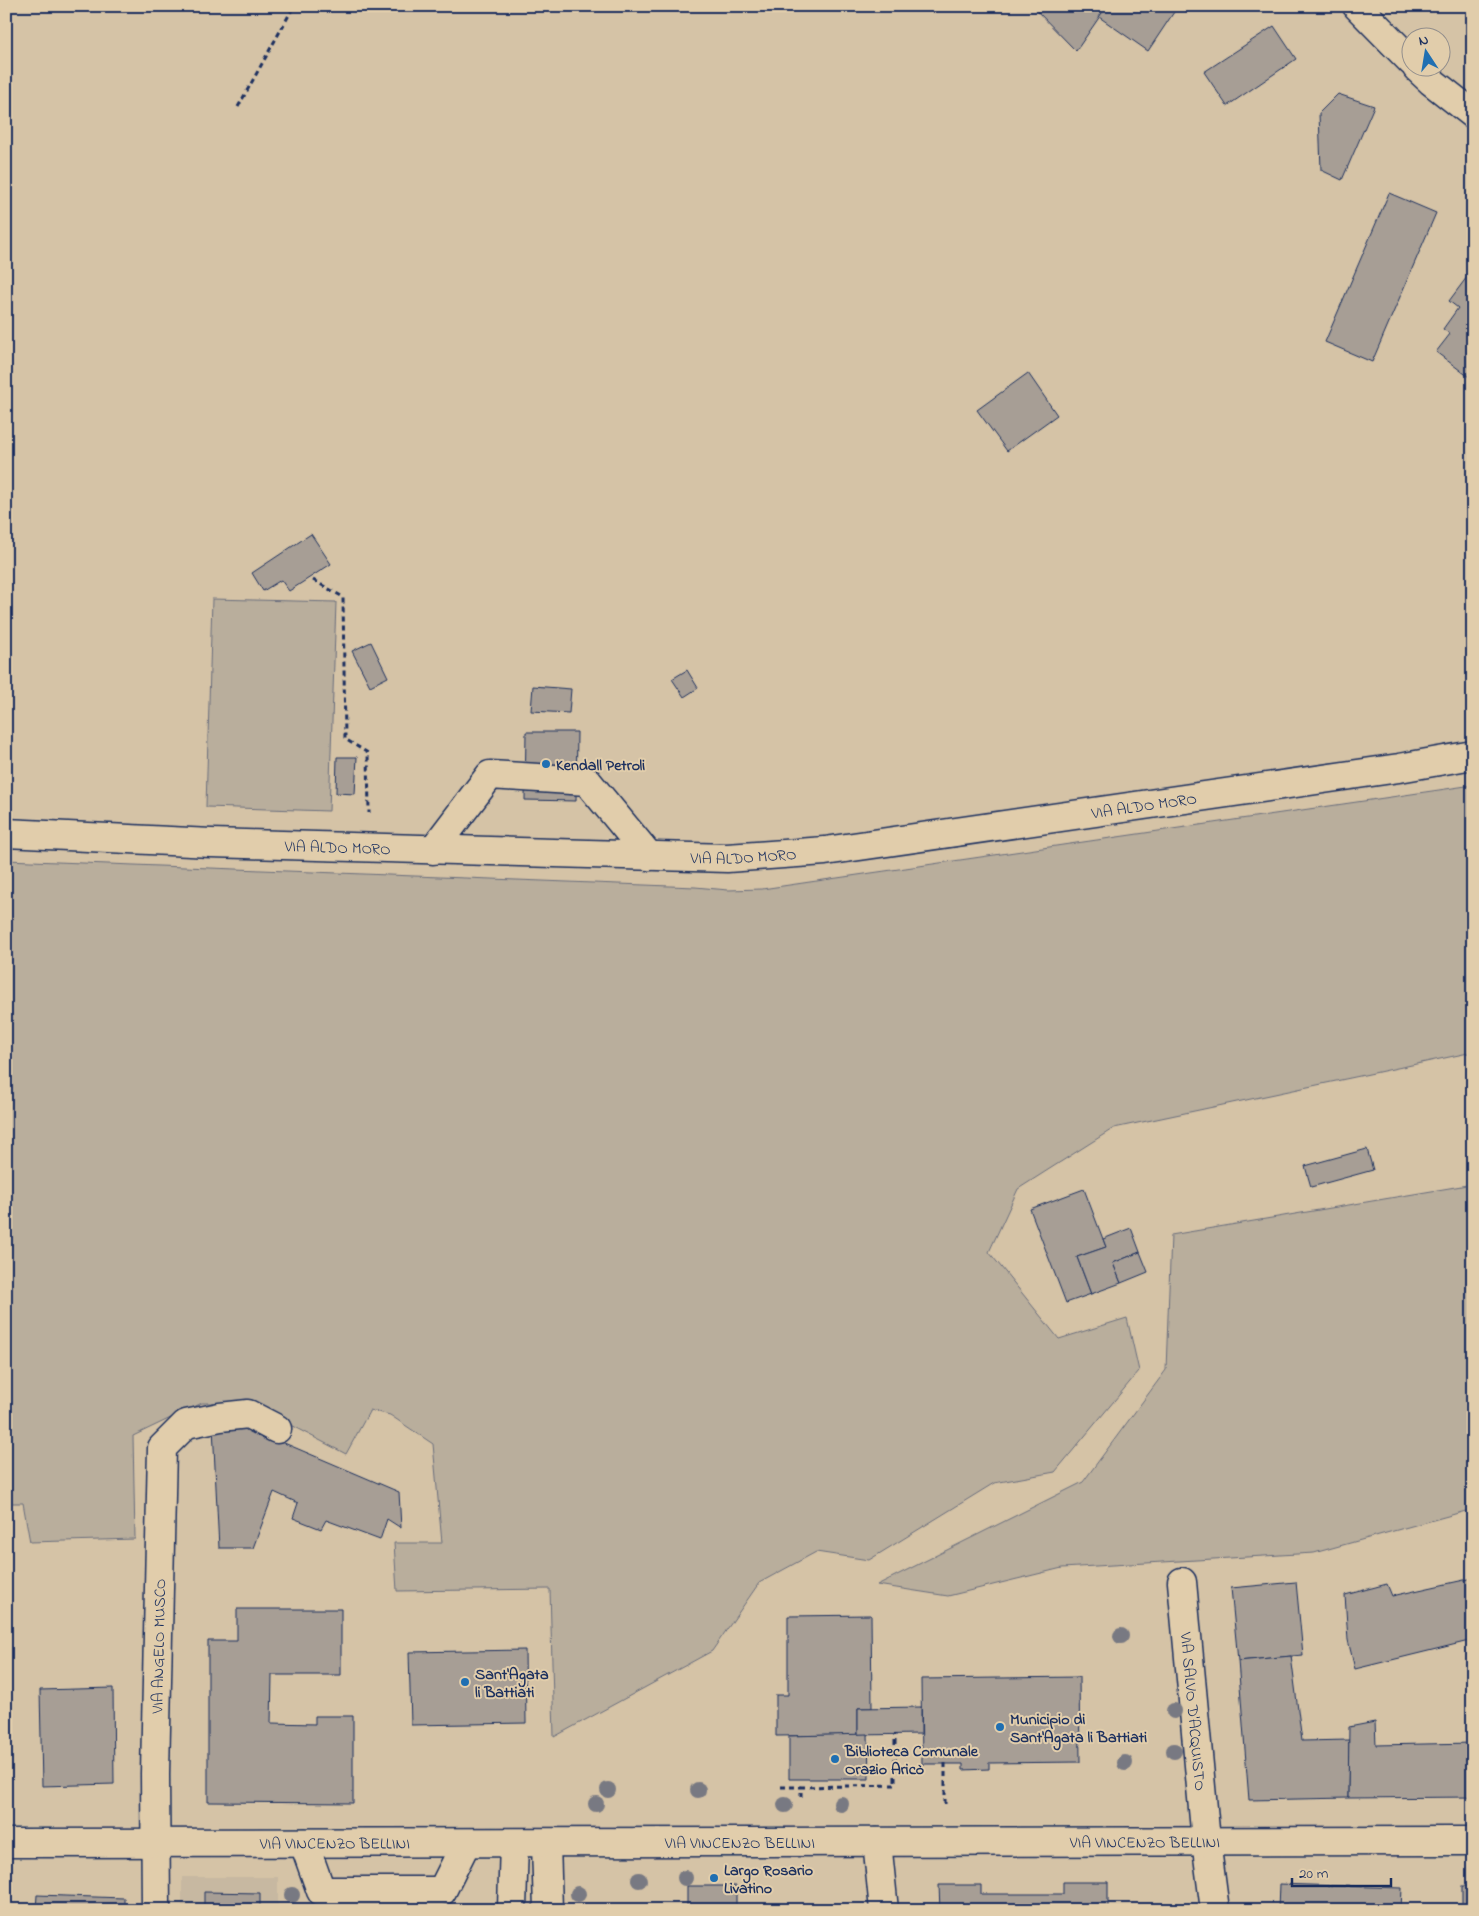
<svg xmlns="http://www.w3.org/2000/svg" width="1479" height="1916" font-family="'Indie Flower',sans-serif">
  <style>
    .built { fill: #c7b8a1 }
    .green { fill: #b9ae9c; stroke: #6a6e7d }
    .building { fill: #a79e95; stroke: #1b2f5e }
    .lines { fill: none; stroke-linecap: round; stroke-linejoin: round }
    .minor-casing { stroke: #1b2f5e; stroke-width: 31 }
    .major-casing { stroke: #1b2f5e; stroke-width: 31 }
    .path { stroke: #1b2f5e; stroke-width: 3; stroke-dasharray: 5 4; stroke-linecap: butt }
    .minor { stroke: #e1cdab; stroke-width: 28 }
    .major { stroke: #e1cdab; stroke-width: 28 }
    .tree { fill: #787982 }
    .poi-dot { fill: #1f6fb2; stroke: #e1cdab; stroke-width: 2 }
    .labels { text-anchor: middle; stroke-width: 4; stroke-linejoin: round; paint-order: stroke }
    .poi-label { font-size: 16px; font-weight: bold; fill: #1b2f5e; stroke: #e1cdab; text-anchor: start }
    .street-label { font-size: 16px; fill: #1b2f5e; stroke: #e1cdab }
  </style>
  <rect width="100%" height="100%" fill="#d5c3a6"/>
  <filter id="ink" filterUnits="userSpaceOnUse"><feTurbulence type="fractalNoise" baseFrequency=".02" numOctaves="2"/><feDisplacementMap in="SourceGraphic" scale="10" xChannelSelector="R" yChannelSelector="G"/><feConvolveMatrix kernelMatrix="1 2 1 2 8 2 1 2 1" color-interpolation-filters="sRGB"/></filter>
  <g filter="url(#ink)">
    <rect class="built" x="182" y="1877" width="96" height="33"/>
    <g class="green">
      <polygon points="212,599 336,602 329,811 206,807"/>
      <polygon points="1473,785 1473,1052 1114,1128 1018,1189 989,1252 1059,1339 1127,1318 1139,1371 1055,1472 994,1483 869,1560 816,1552 759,1583 712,1651 554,1737 550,1589 397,1591 394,1543 442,1543 433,1444 390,1415 370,1410 346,1454 248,1403 202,1403 133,1436 135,1539 30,1542 23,1503 6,1503 6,860 695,887 728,890 762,889"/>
      <polygon points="1473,1184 1473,1509 1314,1553 1062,1568 948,1596 877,1585 1083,1482 1166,1370 1171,1235"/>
    </g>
    <g class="building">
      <polygon points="1032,6 1107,6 1076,51"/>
      <polygon points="1107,6 1178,6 1148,51 1099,17"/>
      <polygon points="1274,26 1296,59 1227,106 1204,72"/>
      <polygon points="1338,94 1374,106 1342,180 1321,170 1319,113"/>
      <polygon points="1389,193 1436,213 1372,362 1325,342"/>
      <polygon points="1473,269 1473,373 1469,377 1436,352 1450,334 1443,329 1458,308 1449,301"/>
      <polygon points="1028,373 1057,415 1007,451 977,410"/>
      <polygon points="311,534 331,564 289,591 281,580 263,591 252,573"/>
      <polygon points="371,642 388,677 370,686 352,651"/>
      <polygon points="687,670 698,688 684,697 672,679"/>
      <polygon points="533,686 571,689 569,713 531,711"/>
      <polygon points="526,732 577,732 576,801 525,800"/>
      <polygon points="337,757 357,757 355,794 336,793"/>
      <polygon points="1367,1149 1373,1170 1311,1187 1305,1166"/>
      <polygon points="1084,1189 1106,1247 1077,1257 1091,1294 1066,1303 1030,1209"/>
      <polygon points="1131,1228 1140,1252 1113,1263 1121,1283 1091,1294 1077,1257 1106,1247 1103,1239"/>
      <polygon points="1140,1252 1148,1272 1121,1283 1113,1263"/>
      <polygon points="213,1427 249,1428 399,1492 401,1528 387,1519 380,1540 326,1520 321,1529 293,1518 298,1503 274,1492 253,1548 219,1548"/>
      <polygon points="1473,1578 1473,1640 1355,1669 1348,1640 1345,1595 1387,1584 1392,1596"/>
      <polygon points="1296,1582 1303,1655 1238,1661 1231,1588"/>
      <polygon points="237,1609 341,1609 341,1675 272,1675 271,1723 315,1724 315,1716 353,1716 353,1803 208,1802 208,1641 237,1641"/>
      <polygon points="871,1615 872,1708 858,1708 858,1735 776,1736 776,1695 788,1695 788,1616"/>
      <polygon points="525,1650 526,1723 411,1725 409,1652"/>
      <polygon points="1291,1656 1302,1741 1349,1740 1348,1798 1249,1800 1238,1661"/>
      <polygon points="1079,1677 1080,1762 989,1763 989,1769 963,1770 963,1764 922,1764 921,1679"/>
      <polygon points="113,1688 114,1784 42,1786 40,1690"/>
      <polygon points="921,1707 921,1734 858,1735 858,1708"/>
      <polygon points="1375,1722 1376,1745 1473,1743 1473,1797 1348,1798 1349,1727"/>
      <polygon points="868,1734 869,1779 789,1779 789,1736"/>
      <polygon points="1063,1882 1108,1882 1108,1910 940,1910 939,1885 981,1885 981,1894 1063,1894"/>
      <polygon points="1279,1884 1402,1888 1401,1910 1278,1910"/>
      <rect x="687" y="1886" width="49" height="24"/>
      <rect x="1462" y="1886" width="11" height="24"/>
      <rect x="336" y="1890" width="90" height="20"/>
      <polygon points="204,1892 260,1893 260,1910 204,1910"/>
      <polygon points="37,1895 124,1898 124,1910 36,1910"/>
      <polygon points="466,1907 528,1908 528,1910 466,1910"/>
    </g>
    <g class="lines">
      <defs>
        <g id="minor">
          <polyline points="433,850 490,775 587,781 649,856"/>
          <path id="s1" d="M1182,1582L1206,1841L1215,1910"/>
          <polyline points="877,1842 884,1910"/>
          <polyline points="304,1843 321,1891 442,1891 466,1843"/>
          <polyline points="546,1843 548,1910"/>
          <polyline points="512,1908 514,1843"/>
          <path id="s2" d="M156,1910L155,1774L162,1448L186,1424L220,1417L248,1414L277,1429"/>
        </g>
        <g id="major">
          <polyline points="1357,6 1412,62"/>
          <polyline points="1417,68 1431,81 1473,114"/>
          <path id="s3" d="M6,833L211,843L727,858L825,851L1399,768L1473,755"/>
          <path id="s4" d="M6,1843L1473,1841"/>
        </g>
      </defs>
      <use href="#minor" class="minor-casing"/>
      <use href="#major" class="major-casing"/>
      <g class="path">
        <polyline points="238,107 294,6"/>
        <polyline points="313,580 343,597 345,739 368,753 369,813"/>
        <polyline points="945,1763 945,1808"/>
        <polyline points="781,1787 801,1787"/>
        <polyline points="801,1797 801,1787 895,1785 895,1734"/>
      </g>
      <use href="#minor" class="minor"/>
      <use href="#major" class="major"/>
    </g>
    <g class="tree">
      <circle cx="1121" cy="1636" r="8"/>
      <circle cx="1174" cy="1711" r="8"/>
      <circle cx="1174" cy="1751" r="8"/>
      <circle cx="1125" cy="1763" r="8"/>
      <circle cx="608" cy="1790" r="8"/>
      <circle cx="698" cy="1790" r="8"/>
      <circle cx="596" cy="1804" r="8"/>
      <circle cx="841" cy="1804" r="8"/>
      <circle cx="785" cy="1805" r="8"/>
      <circle cx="685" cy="1878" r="8"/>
      <circle cx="639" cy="1880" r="8"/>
      <circle cx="578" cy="1894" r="8"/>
      <circle cx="292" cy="1895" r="8"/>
    </g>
  </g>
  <g class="poi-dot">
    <circle cx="546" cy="764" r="5"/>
    <circle cx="465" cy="1682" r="5"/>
    <circle cx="1000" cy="1727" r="5"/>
    <circle cx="835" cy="1759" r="5"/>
    <circle cx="714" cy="1878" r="5"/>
  </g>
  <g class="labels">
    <g class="poi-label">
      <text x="556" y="770">Kendall Petroli</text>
      <text x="475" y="1679">Sant'Agata<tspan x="475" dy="18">li Battiati</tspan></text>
      <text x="1010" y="1724">Municipio di<tspan x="1010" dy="18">Sant'Agata li Battiati</tspan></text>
      <text x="845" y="1756">Biblioteca Comunale<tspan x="845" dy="18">Orazio Aricò</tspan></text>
      <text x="724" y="1875">Largo Rosario<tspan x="724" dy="18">Livatino</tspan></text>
    </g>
    <g class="street-label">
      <text dy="6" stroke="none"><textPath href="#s3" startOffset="1142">VIA ALDO MORO</textPath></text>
      <text dy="6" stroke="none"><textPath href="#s3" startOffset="332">VIA ALDO MORO</textPath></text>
      <text dy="6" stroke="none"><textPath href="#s3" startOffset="738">VIA ALDO MORO</textPath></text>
      <text dy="6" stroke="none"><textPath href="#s2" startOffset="264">VIA ANGELO MUSCO</textPath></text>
      <text dy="6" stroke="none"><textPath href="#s1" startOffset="130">VIA SALVO D'ACQUISTO</textPath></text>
      <text dy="6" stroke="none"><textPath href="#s4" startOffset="734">VIA VINCENZO BELLINI</textPath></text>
      <text dy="6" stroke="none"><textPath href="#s4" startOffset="1139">VIA VINCENZO BELLINI</textPath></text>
      <text dy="6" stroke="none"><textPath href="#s4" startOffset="329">VIA VINCENZO BELLINI</textPath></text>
    </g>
  </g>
  <rect width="1479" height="1916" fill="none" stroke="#e1cdab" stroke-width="25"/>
  <rect x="12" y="12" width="1454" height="1891" fill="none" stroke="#1b2f5e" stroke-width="2" filter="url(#ink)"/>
  <g transform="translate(1426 52) rotate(348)"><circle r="24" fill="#e1cdab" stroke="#928e8c"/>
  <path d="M0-4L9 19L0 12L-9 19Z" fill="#1f6fb2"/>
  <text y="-8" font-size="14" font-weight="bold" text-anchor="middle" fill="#1b2f5e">N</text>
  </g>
  <path d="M1292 1878v8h99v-8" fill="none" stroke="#1b2f5e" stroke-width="2.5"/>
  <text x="1299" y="1878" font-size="15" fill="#1b2f5e" stroke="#e1cdab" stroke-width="4" paint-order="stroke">20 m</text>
</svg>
